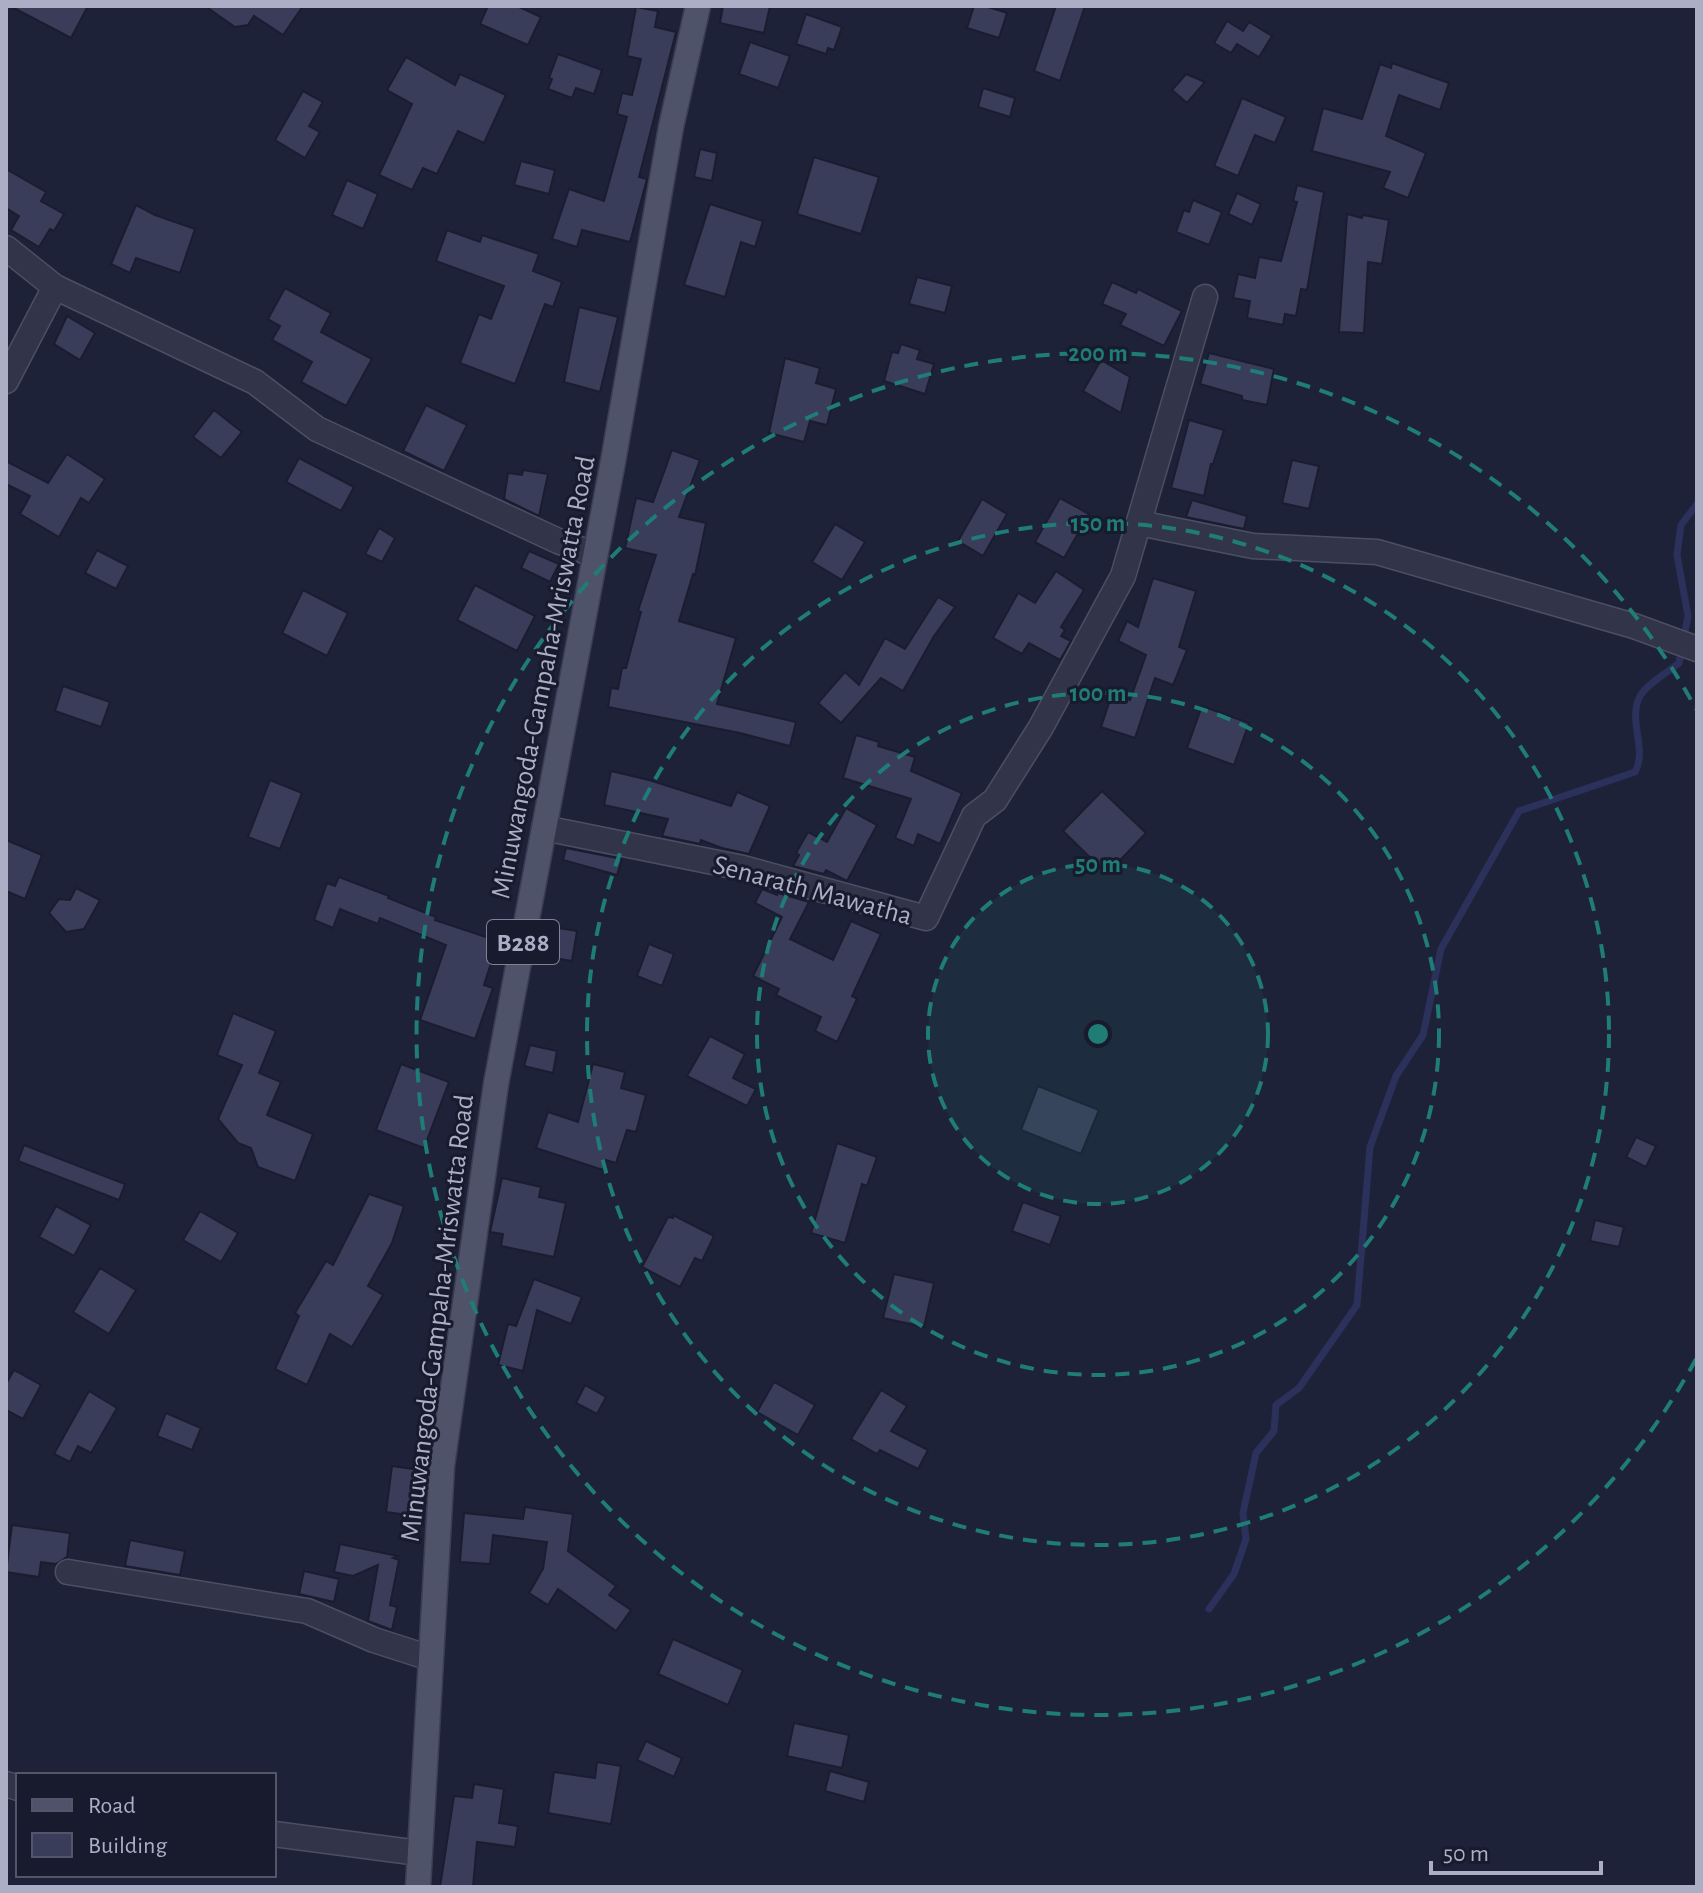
<svg xmlns="http://www.w3.org/2000/svg" width="1703" height="1893" font-family="'Alegreya Sans',sans-serif">
  <style>
    .lines { fill: none; stroke-linecap: round; stroke-linejoin: round }
    .stream { stroke: #2c315b; stroke-width: 7 }
    .building { fill: #3a3d59; stroke: #1a1c30; stroke-width: 2 }
    .street-casing { stroke: #4c4f64; stroke-width: 27 }
    .primary-casing { stroke: #3b3e53; stroke-width: 27 }
    .street { stroke: #323549; stroke-width: 24 }
    .primary { stroke: #4f536a; stroke-width: 24 }
    .ring { fill: none; stroke: #1f7c77; stroke-width: 4; stroke-dasharray: 14 10 }
    .labels { text-anchor: middle; stroke-width: 6; stroke-linejoin: round; paint-order: stroke }
    .shield { fill: #181a2d; stroke: #808298; stroke-width: 2 }
    .shield-label { font-size: 26px; font-weight: bold; fill: #acaec6 }
    .street-label { font-size: 28px; fill: #acaec6; stroke: #181a2d }
    .centre { fill: #1f7c77; stroke: #181a2d; stroke-width: 4 }
    .ring-label { font-size: 24px; text-anchor: middle; font-weight: bold; fill: #1f7c77; stroke: #181a2d; stroke-width: 6; stroke-linejoin: round; paint-order: stroke }
  </style>
  <rect width="100%" height="100%" fill="#1e2239"/>
  <g class="lines">
    <path class="stream" d="M1209,1609L1234,1574L1246,1539L1243,1513L1256,1453L1274,1431L1276,1405L1299,1388L1357,1305L1370,1147L1396,1076L1423,1035L1441,949L1519,811L1635,772C1648,749 1627,721 1640,696C1647,684 1668,672 1679,663L1688,616L1677,555L1681,525L1697,504"/>
  </g>
  <g class="building">
    <polygon points="10,6 88,6 71,38"/>
    <polygon points="205,6 303,6 283,35 254,16 248,25 235,27"/>
    <polygon points="488,6 517,6 541,17 528,45 480,24"/>
    <polygon points="723,6 770,6 764,33 720,23"/>
    <polygon points="974,6 985,6 1007,13 999,38 967,28"/>
    <polygon points="1056,6 1085,6 1060,81 1034,71"/>
    <polygon points="636,7 658,11 655,27 676,32 639,177 647,179 630,242 582,230 577,247 552,239 569,189 604,201 627,117 617,114 622,93 632,95 641,59 627,56"/>
    <polygon points="806,14 842,27 834,50 828,48 826,54 796,44"/>
    <polygon points="1227,21 1243,31 1249,22 1272,36 1259,57 1237,44 1231,53 1214,43"/>
    <polygon points="750,42 790,56 778,88 739,74"/>
    <polygon points="558,54 602,70 594,94 576,88 572,98 548,89 552,79 549,78"/>
    <polygon points="406,57 455,85 460,74 506,95 484,143 458,131 437,174 423,168 412,190 379,175 412,104 387,90"/>
    <polygon points="1392,63 1449,83 1440,110 1399,95 1386,136 1426,153 1408,198 1383,188 1390,172 1312,151 1323,108 1362,119 1380,64 1391,68"/>
    <polygon points="1186,74 1205,82 1187,103 1172,90"/>
    <polygon points="983,88 1015,98 1010,117 978,107"/>
    <polygon points="303,91 323,102 309,126 320,132 305,158 275,140"/>
    <polygon points="1242,98 1286,117 1275,143 1255,135 1238,176 1214,166"/>
    <polygon points="700,149 717,153 712,181 694,177"/>
    <polygon points="814,157 879,177 861,234 797,214"/>
    <polygon points="521,161 555,170 549,194 514,185"/>
    <polygon points="6,169 46,192 41,201 64,214 54,231 50,229 39,247 11,230 19,216 6,208"/>
    <polygon points="347,180 378,194 363,229 332,215"/>
    <polygon points="1297,185 1324,192 1307,290 1301,289 1296,316 1285,314 1283,325 1247,318 1250,301 1233,298 1238,274 1255,278 1259,257 1281,261 1297,202 1293,201"/>
    <polygon points="1237,193 1261,204 1252,225 1228,214"/>
    <polygon points="1193,200 1222,212 1209,245 1176,232 1184,210 1189,212"/>
    <polygon points="710,204 763,221 755,247 741,242 725,297 684,285"/>
    <polygon points="136,205 155,215 195,229 180,273 136,258 130,273 111,264"/>
    <polygon points="1347,214 1362,218 1363,215 1389,220 1382,264 1368,262 1364,333 1339,332"/>
    <polygon points="447,230 480,242 482,235 539,254 533,271 562,282 553,307 545,304 515,384 460,363 479,314 491,319 504,286 436,261"/>
    <polygon points="917,277 952,286 945,313 909,304"/>
    <polygon points="1112,282 1136,293 1138,289 1182,311 1164,346 1120,325 1126,314 1102,304"/>
    <polygon points="285,288 331,313 321,332 372,359 346,406 301,382 312,362 272,340 280,326 268,319"/>
    <polygon points="579,307 618,317 600,392 564,382"/>
    <polygon points="67,316 95,333 80,360 54,344"/>
    <polygon points="901,344 920,350 917,359 934,364 925,394 884,381 892,352 898,353"/>
    <polygon points="1209,353 1274,369 1267,405 1242,400 1242,396 1200,384"/>
    <polygon points="785,358 820,368 816,383 836,389 827,425 810,421 804,442 769,433"/>
    <polygon points="1101,360 1130,377 1121,413 1083,391"/>
    <polygon points="426,405 467,425 444,471 403,451"/>
    <polygon points="214,410 242,432 221,458 193,437"/>
    <polygon points="1189,420 1224,430 1213,464 1211,464 1204,496 1171,488"/>
    <polygon points="672,450 700,460 679,517 706,523 695,575 693,574 679,621 736,638 717,704 796,722 790,746 740,733 608,707 611,688 618,689 622,668 626,668 641,612 638,611 656,555 625,548 636,498 653,502"/>
    <polygon points="67,454 105,479 89,503 81,498 59,537 20,514 30,496 6,484 6,461 48,483"/>
    <polygon points="299,458 354,487 341,511 286,482"/>
    <polygon points="1292,460 1319,466 1309,509 1282,503"/>
    <polygon points="523,470 548,474 539,516 504,499 508,473 522,475"/>
    <polygon points="1060,498 1089,514 1064,558 1035,542"/>
    <polygon points="982,499 1007,514 983,556 958,541"/>
    <polygon points="1192,500 1247,516 1244,529 1186,517"/>
    <polygon points="835,524 865,542 842,580 812,562"/>
    <polygon points="379,528 395,538 382,562 365,554"/>
    <polygon points="97,550 128,566 116,589 85,573"/>
    <polygon points="529,551 559,564 550,582 521,568"/>
    <polygon points="1056,571 1084,590 1061,627 1065,630 1061,636 1071,641 1060,660 1029,643 1022,654 993,638 1018,593 1035,603"/>
    <polygon points="1153,578 1196,591 1179,647 1187,650 1173,685 1155,678 1135,738 1101,727 1112,694 1130,700 1146,655 1118,641 1127,621 1138,627"/>
    <polygon points="475,585 535,616 517,651 457,620"/>
    <polygon points="303,590 348,613 327,656 282,633"/>
    <polygon points="938,597 955,607 934,636 903,691 881,678 841,723 818,703 845,672 859,685 885,638 905,649"/>
    <polygon points="63,686 110,702 101,727 55,711"/>
    <polygon points="1202,706 1249,723 1234,765 1187,748"/>
    <polygon points="856,735 879,742 878,746 915,757 911,771 962,793 940,844 918,834 914,846 895,838 911,799 843,778"/>
    <polygon points="611,771 649,780 731,806 737,792 770,806 749,854 722,848 701,840 700,844 662,836 668,819 604,805"/>
    <polygon points="270,780 302,793 280,849 248,837"/>
    <polygon points="1102,791 1146,833 1107,874 1063,831"/>
    <polygon points="846,808 877,825 847,881 826,870 824,874 793,866 799,855 796,853 808,832 827,842"/>
    <polygon points="6,840 42,855 25,899 6,891"/>
    <polygon points="566,848 622,859 617,875 563,860"/>
    <polygon points="339,877 389,896 388,898 436,917 435,920 498,941 484,985 493,988 475,1039 420,1020 446,945 380,918 378,924 340,909 333,928 314,920 327,883 335,886"/>
    <polygon points="76,888 100,900 84,929 66,932 49,913 59,899 70,900"/>
    <polygon points="762,889 777,895 778,893 809,902 790,939 833,960 851,921 881,934 852,996 857,999 837,1042 815,1031 821,1017 776,995 779,989 753,976 782,917 755,903"/>
    <polygon points="559,928 577,931 572,961 554,958"/>
    <polygon points="649,944 674,954 662,986 637,976"/>
    <polygon points="233,1013 276,1031 259,1073 281,1082 267,1115 313,1134 295,1181 258,1167 251,1148 238,1143 218,1119 242,1065 217,1055"/>
    <polygon points="710,1036 745,1054 733,1078 756,1089 747,1106 687,1076"/>
    <polygon points="530,1045 557,1051 553,1073 524,1066"/>
    <polygon points="401,1064 449,1082 424,1148 376,1130"/>
    <polygon points="593,1064 625,1072 621,1088 646,1095 636,1132 627,1130 616,1163 606,1160 603,1170 536,1148 548,1112 578,1122"/>
    <polygon points="1038,1086 1099,1110 1081,1154 1021,1130"/>
    <polygon points="1636,1137 1656,1146 1646,1167 1626,1157"/>
    <polygon points="837,1143 877,1157 867,1186 862,1184 845,1243 811,1233"/>
    <polygon points="24,1145 125,1184 119,1200 18,1161"/>
    <polygon points="502,1178 541,1187 539,1197 566,1203 554,1257 501,1246 503,1234 490,1232"/>
    <polygon points="369,1194 404,1206 392,1243 368,1286 383,1295 352,1347 330,1334 307,1385 275,1369 299,1316 295,1313 326,1261 333,1265"/>
    <polygon points="1023,1202 1061,1216 1050,1245 1012,1231"/>
    <polygon points="56,1206 91,1225 74,1256 39,1237"/>
    <polygon points="200,1211 238,1233 221,1262 183,1240"/>
    <polygon points="673,1215 714,1236 702,1261 695,1258 680,1287 642,1267 668,1217 673,1218"/>
    <polygon points="1595,1220 1624,1227 1619,1247 1590,1241"/>
    <polygon points="100,1268 136,1290 109,1334 73,1312"/>
    <polygon points="894,1274 934,1283 924,1327 883,1318"/>
    <polygon points="534,1279 582,1297 571,1324 537,1310 523,1371 498,1365 508,1324 516,1326"/>
    <polygon points="14,1370 41,1385 23,1419 6,1410 6,1384"/>
    <polygon points="774,1382 815,1405 798,1435 757,1412"/>
    <polygon points="585,1385 606,1397 597,1414 576,1403"/>
    <polygon points="881,1390 907,1406 891,1431 928,1450 918,1469 880,1450 877,1454 851,1439"/>
    <polygon points="89,1391 117,1408 91,1453 78,1446 70,1462 54,1454"/>
    <polygon points="166,1413 201,1428 192,1450 157,1436"/>
    <polygon points="392,1466 427,1471 422,1517 386,1512"/>
    <polygon points="525,1507 573,1514 568,1551 616,1586 609,1595 631,1610 616,1631 558,1589 548,1605 529,1593 543,1569 547,1542 493,1535 490,1564 460,1562 464,1513 523,1519"/>
    <polygon points="12,1525 70,1533 67,1557 56,1564 41,1562 39,1577 6,1572"/>
    <polygon points="130,1540 185,1551 180,1575 125,1566"/>
    <polygon points="340,1544 398,1556 393,1558 399,1560 390,1605 397,1607 392,1630 368,1621 378,1565 353,1576 334,1572"/>
    <polygon points="304,1571 339,1579 334,1602 299,1594"/>
    <polygon points="673,1639 743,1670 728,1705 658,1674"/>
    <polygon points="794,1723 849,1735 842,1768 787,1756"/>
    <polygon points="646,1741 682,1758 674,1777 637,1760"/>
    <polygon points="597,1762 621,1766 611,1824 548,1813 554,1772 595,1778"/>
    <polygon points="830,1771 869,1782 864,1802 825,1791"/>
    <polygon points="474,1784 504,1789 499,1823 518,1826 515,1847 477,1842 473,1887 440,1887 454,1796 472,1798"/>
  </g>
  <g class="lines">
    <defs>
      <g id="street">
        <polyline points="6,248 55,287 255,382 317,429 558,541 595,555"/>
        <polyline points="6,381 55,287"/>
        <polyline points="1139,523 1253,546 1377,552 1634,626 1697,649"/>
        <polyline points="544,828 743,868 926,918 974,816 995,800 1041,727 1123,576 1205,297"/>
        <polyline points="68,1572 307,1611 374,1640 430,1658"/>
        <polyline points="6,1784 18,1788"/>
        <polyline points="274,1834 419,1853"/>
      </g>
      <polyline id="primary" points="418,1887 442,1466 496,1084 614,456 671,127 698,6"/>
    </defs>
    <use href="#street" class="street-casing"/>
    <use href="#primary" class="primary-casing"/>
    <use href="#street" class="street"/>
    <use href="#primary" class="primary"/>
  </g>
  <circle cx="1098" cy="1034" r="170" fill="#1f7c77" fill-opacity=".12"/>
  <g class="ring">
    <circle cx="1098" cy="1034" r="170"/>
    <circle cx="1098" cy="1034" r="341"/>
    <circle cx="1098" cy="1034" r="511"/>
    <path d="M1696 1359A681 681 0 1 1 1696 709"/>
  </g>
  <g class="labels">
    <rect class="shield" x="487" y="920" width="72" height="44" rx="6"/>
    <g class="shield-label">
      <text x="523" y="951">B288</text>
    </g>
    <g class="street-label">
      <text transform="translate(542 677) rotate(-79)" y="10">Minuwangoda-Gampaha-Mriswatta Road</text>
      <text transform="translate(813 889) rotate(15)" y="10">Senarath Mawatha</text>
      <text transform="translate(436 1318) rotate(-83)" y="10">Minuwangoda-Gampaha-Mriswatta Road</text>
    </g>
  </g>
  <circle cx="1098" cy="1034" r="12" class="centre"/>
  <g class="ring-label">
    <text x="1098" y="361">200 m</text>
    <text x="1098" y="531">150 m</text>
    <text x="1098" y="701">100 m</text>
    <text x="1098" y="872">50 m</text>
  </g>
  <rect width="1703" height="1893" fill="none" stroke="#acaec6" stroke-width="16"/>
  <rect x="16" y="1773" width="260" height="104" fill="#181a2d" stroke="#53556a" stroke-width="2"/>
  <rect x="32" y="1799" width="40" height="12" fill="#4f536a" stroke="#53556a" stroke-width="2"/>
  <text x="88" y="1813" font-size="24" fill="#acaec6">Road</text>
  <rect x="32" y="1833" width="40" height="24" fill="#3a3d59" stroke="#53556a" stroke-width="2"/>
  <text x="88" y="1853" font-size="24" fill="#acaec6">Building</text>
  <path d="M1431 1861v12h170v-12" fill="none" stroke="#acaec6" stroke-width="4"/>
  <text x="1443" y="1861" font-size="24" fill="#acaec6" stroke="#181a2d" stroke-width="6" paint-order="stroke">50 m</text>
</svg>
